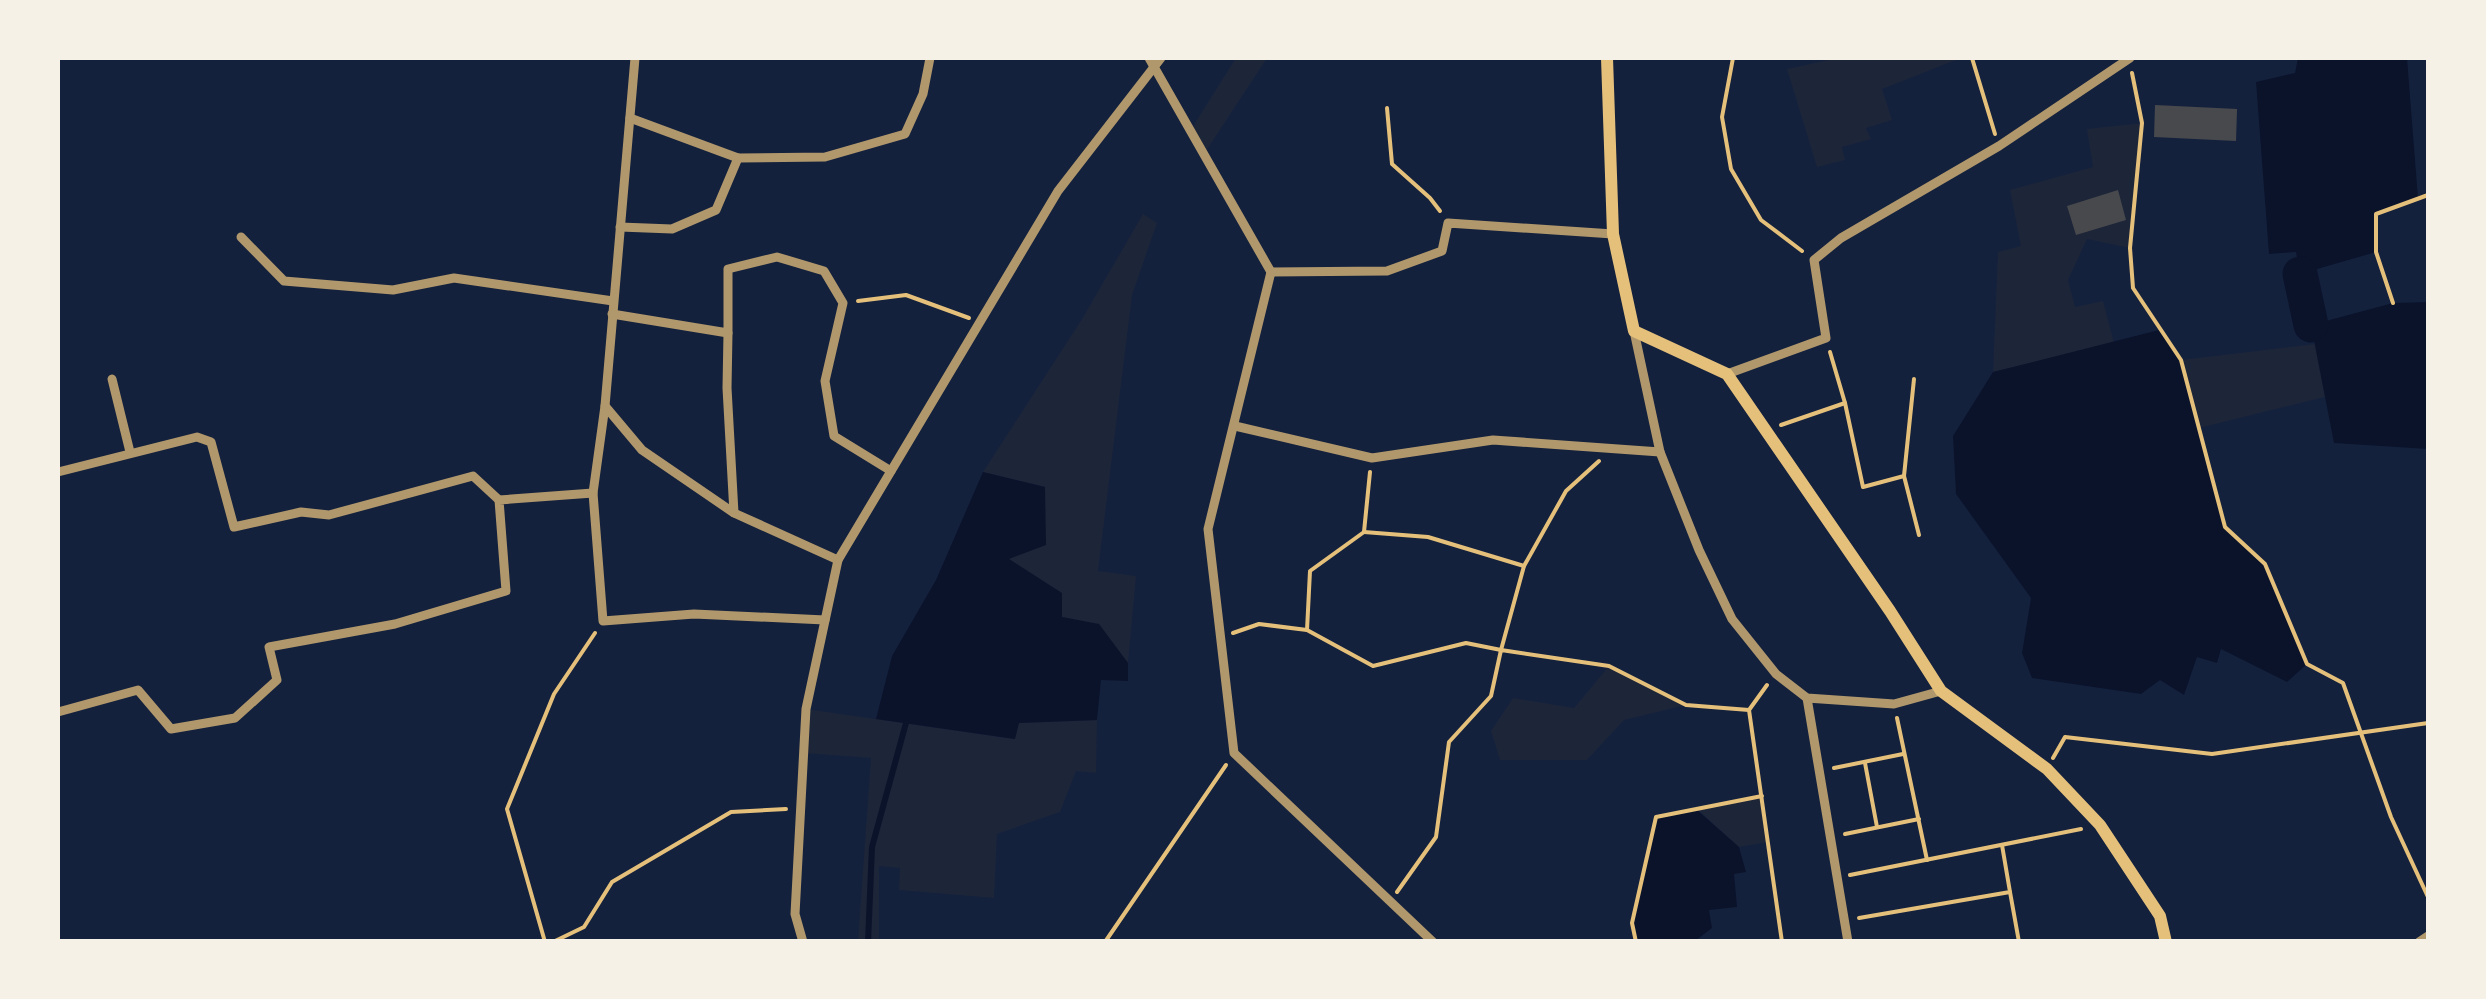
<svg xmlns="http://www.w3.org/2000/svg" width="2486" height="999" font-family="'Sofia Sans Condensed',sans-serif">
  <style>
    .green { fill: #1d2539 }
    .water { fill: #0b132b }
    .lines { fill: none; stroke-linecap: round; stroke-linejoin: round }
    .stream { stroke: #0b132b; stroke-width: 6 }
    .river { stroke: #0b132b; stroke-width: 35 }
    .building { fill: #48494c }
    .path { stroke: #e5c07b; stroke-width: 4 }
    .minor { stroke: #b1986c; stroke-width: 9 }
    .secondary { stroke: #e5c07b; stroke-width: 12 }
  </style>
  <rect width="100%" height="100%" fill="#14213d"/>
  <g class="green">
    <polygon points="1236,58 1267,58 1204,154 1190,131"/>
    <polygon points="1838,58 1961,58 1882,89 1892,120 1866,128 1871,139 1842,147 1845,160 1817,167 1787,69"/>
    <polygon points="2142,123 2130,248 2087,239 2068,280 2075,307 2103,301 2114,343 1993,372 1998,252 2021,246 2010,190 2093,167 2087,129"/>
    <polygon points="1143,214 1157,223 1132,295 1098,571 1136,576 1128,663 1099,625 1061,617 1008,559 1045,487 983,472 1082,319"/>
    <polygon points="2315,344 2325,397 2199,428 2181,360"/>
    <polygon points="1609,666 1686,705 1624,720 1587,760 1500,760 1491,731 1513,698 1574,708"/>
    <polygon points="806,709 1014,739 1018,723 1097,720 1096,773 1076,771 1060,812 997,834 994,898 899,890 900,868 879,866 879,941 858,941 871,758 804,753"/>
    <polygon points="1762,796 1768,842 1739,847 1697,809"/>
  </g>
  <g class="water">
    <polygon points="2298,58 2407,58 2418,198 2376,214 2376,252 2300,274 2296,252 2269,254 2256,82 2295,73"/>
    <polygon points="2428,302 2428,449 2334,443 2311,325 2393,303"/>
    <polygon points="2159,330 2181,360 2225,527 2265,564 2307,664 2287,682 2221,649 2217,663 2197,657 2184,695 2160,680 2141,694 2032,678 2022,653 2031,598 1956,494 1953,436 1993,372"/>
    <polygon points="983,472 1045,487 1046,545 1009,559 1062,593 1062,617 1099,624 1128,663 1128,681 1101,680 1097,720 1019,723 1015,739 876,719 892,656 936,580"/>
    <polygon points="1696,809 1739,847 1746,872 1734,874 1737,907 1709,910 1712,928 1695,941 1636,941 1632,923 1656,817"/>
  </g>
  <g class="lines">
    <polyline class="stream" points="868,942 872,847 906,723"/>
    <polyline class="river" points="2300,274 2311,325"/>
  </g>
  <g class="building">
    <polygon points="2155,105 2237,109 2236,141 2154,137"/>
    <polygon points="2118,190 2126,220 2076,235 2067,206"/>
  </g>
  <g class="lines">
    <g class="path">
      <polyline points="1733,58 1722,117 1731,169 1761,220 1802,251"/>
      <polyline points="1972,58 1995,134"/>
      <polyline points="2132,73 2142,123 2130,248 2133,288 2181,360 2225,527 2265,564 2307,664 2343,683 2391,817 2428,897"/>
      <polyline points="1387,108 1392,164 1430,198 1440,211"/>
      <polyline points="858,301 906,295 969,318"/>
      <polyline points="2393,303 2376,252 2376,214 2428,195"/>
      <polyline points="1845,403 1863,487 1904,476 1914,379"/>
      <polyline points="1781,425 1845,403 1830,352"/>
      <polyline points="1904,476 1919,535"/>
      <polyline points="1364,532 1428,537 1524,566"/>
      <polyline points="1307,630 1373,666 1466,643 1501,650 1524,566 1566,491 1599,461"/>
      <polyline points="1233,633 1259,624 1307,630 1310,571 1364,532 1370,472"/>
      <polyline points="1767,685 1749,710 1782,942"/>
      <polyline points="1897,718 1927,860"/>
      <polyline points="2053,758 2065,737 2212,754 2428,723"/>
      <polyline points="1865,763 1877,827"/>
      <polyline points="1834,768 1903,754"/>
      <polyline points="1845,834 1919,819"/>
      <polyline points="1850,875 2081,829"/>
      <polyline points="1397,892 1436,837 1449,742 1491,696 1501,650 1609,666 1686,705 1749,710"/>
      <polyline points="2010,892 2019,942"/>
      <polyline points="1859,918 2010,892 2002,845"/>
      <polyline points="545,942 507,809 554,694 595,633"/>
      <polyline points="553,942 584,927 612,882 731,812 786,809"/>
      <polyline points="1105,942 1226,765"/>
      <polyline points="1636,942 1632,923 1656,817 1762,796"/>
    </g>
    <g class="minor">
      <polyline points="635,58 605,406 593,493 603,621 694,614 825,620"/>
      <polyline points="1149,58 1271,272 1208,529 1234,753 1433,942"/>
      <polyline points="630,118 738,158 825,157 905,134 923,94 930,58"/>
      <polyline points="620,227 672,229 716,210 738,158"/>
      <polyline points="241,237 284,281 393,290 454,278 613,301"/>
      <polyline points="1271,272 1387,271 1442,251 1448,223 1613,234"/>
      <polyline points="612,314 728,333 728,269 777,257 824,271 843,303 825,381 834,436 891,471"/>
      <polyline points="1634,331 1660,452 1699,550 1732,619 1776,674 1807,698 1894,704 1941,691"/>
      <polyline points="728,333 727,388 734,513"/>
      <polyline points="1727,374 1826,338 1814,260 1841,238 1999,146 2130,58"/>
      <polyline points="112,379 130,452"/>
      <polyline points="605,406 642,450 734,513 838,560"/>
      <polyline points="1235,426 1372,458 1493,440 1660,452"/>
      <polyline points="58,472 197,437 211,442 234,527 301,512 329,515 473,476 499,500"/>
      <polyline points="1807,698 1848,942"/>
      <polyline points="58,712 138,690 171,729 235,718 277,680 269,647 395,624 506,591 499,500 593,493"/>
      <polyline points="803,942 795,914 806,709 838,560 1058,191 1161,58"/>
      <polyline points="2419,942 2428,936"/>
    </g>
    <polyline class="secondary" points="1607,58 1613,234 1634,331 1727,374 1890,611 1941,691 2047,769 2100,825 2160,916 2166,942"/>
  </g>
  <rect width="2486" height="999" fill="none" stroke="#f6f1e7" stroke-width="120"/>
</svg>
